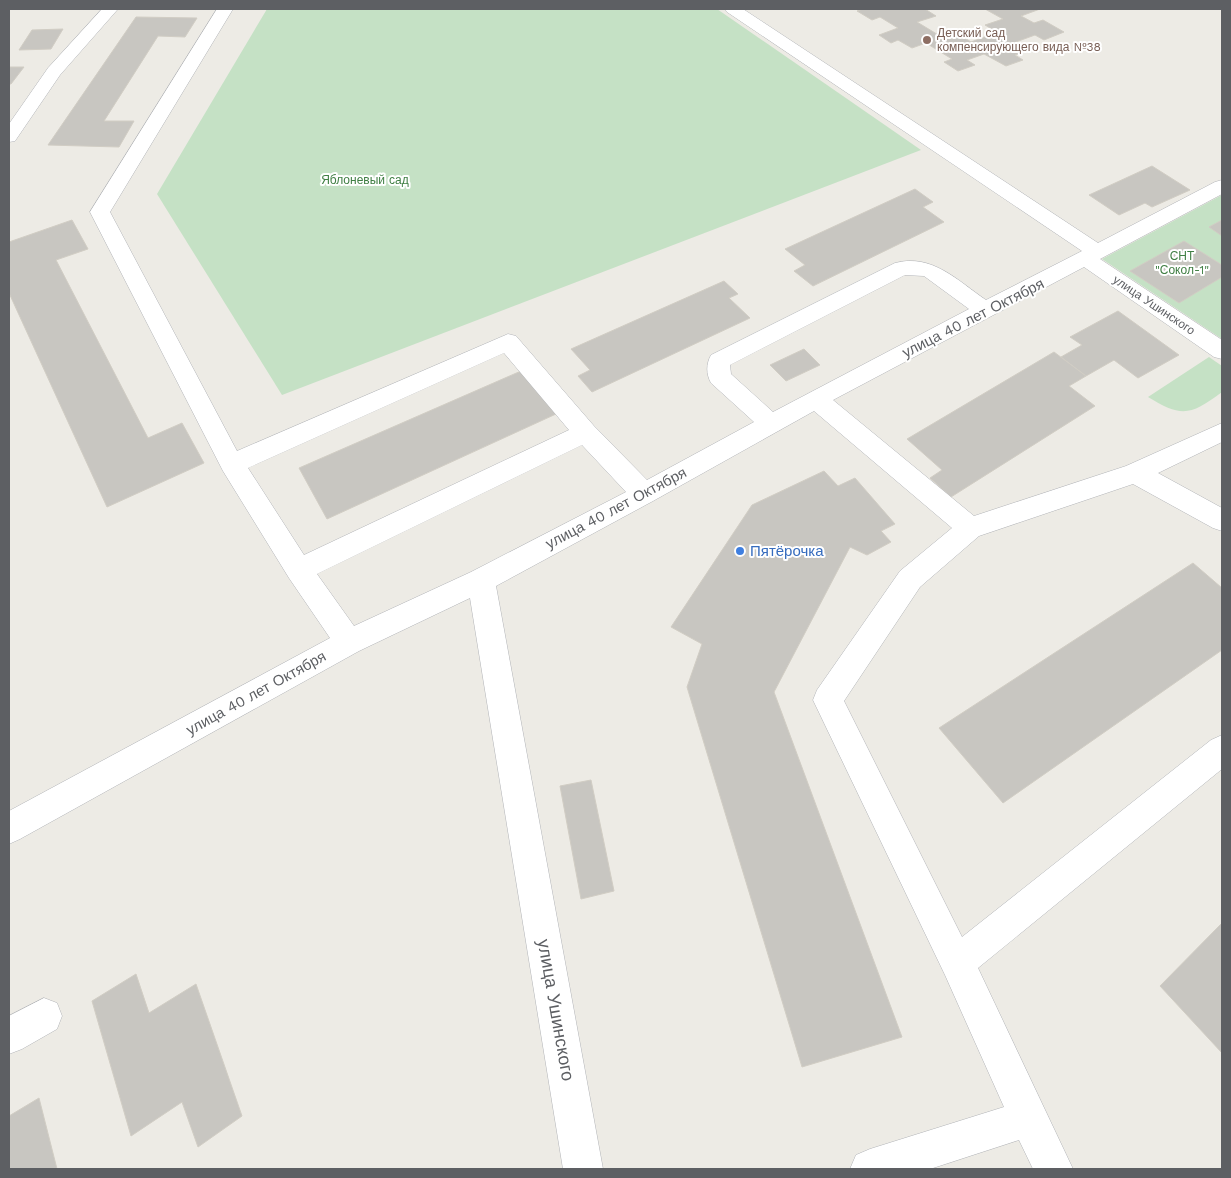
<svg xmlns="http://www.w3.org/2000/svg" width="1231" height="1178" font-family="'Work Sans',sans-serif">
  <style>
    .green { fill: #c5e1c5 }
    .building { fill: #c8c6c1; stroke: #d1cdc4 }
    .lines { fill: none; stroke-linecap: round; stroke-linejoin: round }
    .minor-casing { stroke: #b2b4b8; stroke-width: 1 }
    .minor { fill: #fff; fill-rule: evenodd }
    .education-dot { fill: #8d6e63; stroke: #fff; stroke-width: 2 }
    .shop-dot { fill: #3f7fe0; stroke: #fff; stroke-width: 2 }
    .labels { text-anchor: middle; stroke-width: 4; stroke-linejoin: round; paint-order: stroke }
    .far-education-label { font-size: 12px; fill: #785e54; stroke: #fff; text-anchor: start }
    .far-park-label { font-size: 12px; fill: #407f44; stroke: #fff }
    .far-street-label { font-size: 12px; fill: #5d5f63; stroke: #fff }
    .street-label { font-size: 15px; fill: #5d5f63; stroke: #fff }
    .shop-label { font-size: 15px; fill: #366cbe; stroke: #fff; text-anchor: start }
    .near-street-label { font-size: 18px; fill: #5d5f63; stroke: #fff }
  </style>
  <rect width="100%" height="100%" fill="#edebe5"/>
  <g class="green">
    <polygon points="267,9 717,9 921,150 282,395 157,194"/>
    <polygon points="1222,195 1222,339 1102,259"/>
    <path d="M1209,357L1222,366V392C1191,415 1182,418 1148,397Z"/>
  </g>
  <g class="building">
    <polygon points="863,9 925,9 936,16 917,22 940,36 954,31 971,42 997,32 985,25 1003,19 985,9 1040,9 1021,16 1034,23 1043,20 1064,32 1044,40 1035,35 1013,43 1026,51 1015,55 1023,60 1006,66 984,54 967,60 975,65 958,71 944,62 952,59 926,43 912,48 898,40 891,43 879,35 898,28 880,17 872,20 857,11"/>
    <polygon points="136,17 197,18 185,37 158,36 104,121 134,121 119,147 48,145"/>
    <polygon points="63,29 51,49 19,50 32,30"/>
    <polygon points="9,67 24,67 11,84 9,84"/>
    <polygon points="1152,166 1190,190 1152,207 1145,203 1119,215 1089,195"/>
    <polygon points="915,189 933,202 923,207 944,222 813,286 794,271 805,265 785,249"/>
    <polygon points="72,220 88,249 56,260 148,438 182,423 204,463 107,507 9,293 9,242"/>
    <polygon points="1222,220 1222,236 1209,227"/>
    <polygon points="1184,241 1222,265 1222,277 1179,303 1130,271"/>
    <polygon points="724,281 738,294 729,298 750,318 592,392 578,376 590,370 571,349"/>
    <polygon points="1118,311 1179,355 1138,378 1114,360 1086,376 1061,357 1082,345 1070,337"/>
    <polygon points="804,349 820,365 786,381 770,365"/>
    <polygon points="1054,352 1086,376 1069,386 1095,406 951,497 930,478 942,470 907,439"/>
    <polygon points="521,371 556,414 327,519 299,468"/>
    <polygon points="824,471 838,486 855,478 895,524 881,531 891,542 867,555 850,547 774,692 902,1037 802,1067 687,687 702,644 671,627 752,505"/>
    <polygon points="1193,563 1222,588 1222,650 1003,803 939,728"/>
    <polygon points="591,780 614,891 581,899 560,786"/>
    <polygon points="1222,923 1222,1053 1160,986"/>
    <polygon points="136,974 149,1013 196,984 242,1116 198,1147 182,1102 131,1136 92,1001"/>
    <polygon points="39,1098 57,1169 9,1169 9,1116"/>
  </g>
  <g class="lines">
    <defs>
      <g id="minor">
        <polygon points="102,9 118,9 60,75 15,141 9,142 9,124 48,68"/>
        <path d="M217,9H233L110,212L237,451L508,334L516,336L594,426L647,480L754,422L711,383C706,374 706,364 711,355L895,263C932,253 958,281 986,300L1082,251L727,12L725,9H743L1098,243L1215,182L1222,180V194L1100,259L1222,340V359L1214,357L1084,267L833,400L974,516L1126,466L1222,423V442L1158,473L1222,508V531L1213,528L1133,484L979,536L920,587L844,701L962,937L1211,740L1222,735V769L978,968L1073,1169H1033L1019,1140L930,1169H850L856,1155L870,1149L1004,1107L945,975L813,700L817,690L900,571L952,528L814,411L653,501L496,586L603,1169H563L470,598L359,651L20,839L9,844V811L330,638L289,578L223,471L90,212ZM905,275L924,276L969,309L773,412L731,374L730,365ZM504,353L569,430L304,555L248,468ZM582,445L626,492L471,572L354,626L317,574Z"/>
        <polygon points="44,998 57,1003 62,1016 57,1029 22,1049 9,1054 9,1016"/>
      </g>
    </defs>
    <use href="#minor" class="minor-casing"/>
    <use href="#minor" class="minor"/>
  </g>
  <circle class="education-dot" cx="927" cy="40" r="5"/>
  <circle class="shop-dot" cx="740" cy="551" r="5"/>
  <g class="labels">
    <g class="far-education-label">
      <text x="937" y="37">Детский сад<tspan x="937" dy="14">компенсирующего вида №38</tspan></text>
    </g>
    <g class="far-park-label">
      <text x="365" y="184">Яблоневый сад</text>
      <text x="1182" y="260">СНТ<tspan x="1182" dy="14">"Сокол-1"</tspan></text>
    </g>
    <g class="far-street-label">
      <text transform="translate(1154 305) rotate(34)" y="4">улица Ушинского</text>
    </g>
    <g class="street-label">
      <text transform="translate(973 318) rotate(-27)" y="5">улица 40 лет Октября</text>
      <text transform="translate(616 508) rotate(-28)" y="5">улица 40 лет Октября</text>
      <text transform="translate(256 693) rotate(-29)" y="5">улица 40 лет Октября</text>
    </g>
    <g class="shop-label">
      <text x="750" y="556">Пятёрочка</text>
    </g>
    <g class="near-street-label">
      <text transform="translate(556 1010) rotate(80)" y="6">улица Ушинского</text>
    </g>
  </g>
  <rect width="1231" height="1178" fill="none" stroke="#5d5f63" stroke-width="20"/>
</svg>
